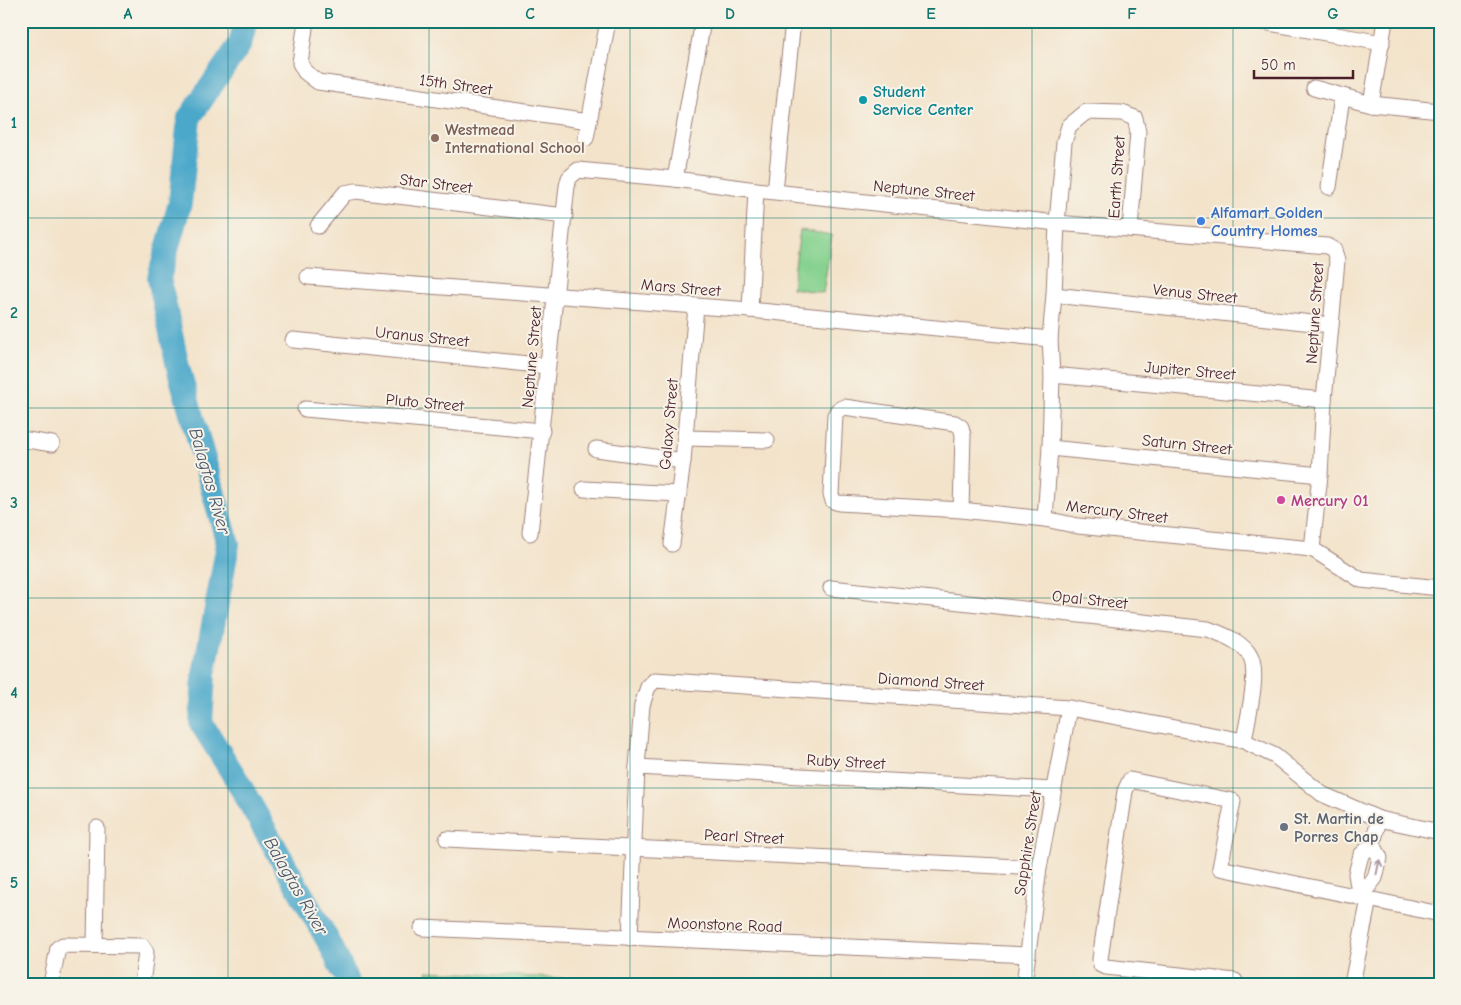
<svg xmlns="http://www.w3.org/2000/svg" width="1461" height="1005" font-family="'Comic Neue',sans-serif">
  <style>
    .green { fill: #87d290; stroke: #68785e }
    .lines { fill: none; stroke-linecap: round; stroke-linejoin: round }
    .river { stroke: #4ba8ca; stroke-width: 24 }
    .minor-casing { stroke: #9e817a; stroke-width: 17 }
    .minor { stroke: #fff; stroke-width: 15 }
    .oneway { stroke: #ae9aa0 }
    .grid { fill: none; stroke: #0f766e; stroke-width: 1; stroke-opacity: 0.55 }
    .culture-dot { fill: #0f9aa8; stroke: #f7f3e8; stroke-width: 2 }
    .education-dot { fill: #8d6e63; stroke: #f7f3e8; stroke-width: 2 }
    .shop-dot { fill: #3f7fe0; stroke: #f7f3e8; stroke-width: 2 }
    .hotel-dot { fill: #d1479c; stroke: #f7f3e8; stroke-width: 2 }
    .worship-dot { fill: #6b7280; stroke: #f7f3e8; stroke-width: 2 }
    .labels { text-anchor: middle; stroke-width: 4; stroke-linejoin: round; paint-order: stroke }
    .street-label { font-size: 16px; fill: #4a1f2b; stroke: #f7f3e8 }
    .culture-label { font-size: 16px; font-weight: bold; fill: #0d838f; stroke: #f7f3e8; text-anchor: start }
    .education-label { font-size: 16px; font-weight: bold; fill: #785e54; stroke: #f7f3e8; text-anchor: start }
    .shop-label { font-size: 16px; font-weight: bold; fill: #366cbe; stroke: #f7f3e8; text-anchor: start }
    .hotel-label { font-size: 16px; font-weight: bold; fill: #b23c85; stroke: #f7f3e8; text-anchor: start }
    .worship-label { font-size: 16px; font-weight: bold; fill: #5b616d; stroke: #f7f3e8; text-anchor: start }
    .water-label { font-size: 18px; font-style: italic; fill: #4a566b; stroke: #f7f3e8 }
    .neatline { fill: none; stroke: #0f766e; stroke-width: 2 }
    .grid-label { font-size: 16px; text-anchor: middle; font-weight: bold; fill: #0f766e }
  </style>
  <rect width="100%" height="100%" fill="#f7f3e8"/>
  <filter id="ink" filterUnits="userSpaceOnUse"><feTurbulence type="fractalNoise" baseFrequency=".02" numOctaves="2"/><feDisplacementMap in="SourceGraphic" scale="10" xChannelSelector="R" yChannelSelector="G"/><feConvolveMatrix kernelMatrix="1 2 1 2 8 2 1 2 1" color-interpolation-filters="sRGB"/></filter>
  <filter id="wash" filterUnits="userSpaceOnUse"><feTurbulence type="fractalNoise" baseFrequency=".0096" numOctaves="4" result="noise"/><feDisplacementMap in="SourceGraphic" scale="20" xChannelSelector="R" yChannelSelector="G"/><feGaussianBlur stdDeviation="1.12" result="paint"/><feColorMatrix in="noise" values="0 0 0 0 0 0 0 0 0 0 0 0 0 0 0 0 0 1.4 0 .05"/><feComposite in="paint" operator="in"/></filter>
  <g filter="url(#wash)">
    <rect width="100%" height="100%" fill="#f3e3ca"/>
    <g class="green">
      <polygon points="800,230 832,235 823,293 792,288"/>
      <polygon points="427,971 663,984 431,984"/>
    </g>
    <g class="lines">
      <polyline class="river" points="246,21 240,44 189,118 180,203 159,278 178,367 228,544 204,674 201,723 235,777 331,946 349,984"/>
    </g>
  </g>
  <g filter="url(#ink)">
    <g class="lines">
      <defs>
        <g id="minor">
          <polyline points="306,21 300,63 305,72 318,82 589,121"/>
          <polyline points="1257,21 1382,43"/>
          <polyline points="1314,88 1371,104 1440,111"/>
          <polyline points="1371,104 1385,21"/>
          <polyline points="586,138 608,21"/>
          <polyline points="675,179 703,21"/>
          <polyline points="1329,187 1342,97"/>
          <polyline points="775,191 793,21"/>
          <polyline points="318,226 345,193 356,191 565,216"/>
          <polyline points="1130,229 1138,132 1135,118 1122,113 1086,112 1069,126 1064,142 1057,223 1054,295 1050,339 1052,375 1050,448 1045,519 1078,526 1312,549 1361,580 1440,588"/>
          <polyline points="308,277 750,310 1050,339"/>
          <polyline points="1054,295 1331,325"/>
          <polyline points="750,310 756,190"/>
          <polyline points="293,340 547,366"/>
          <polyline points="1052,375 1324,400"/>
          <polyline points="305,409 542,431"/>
          <polyline points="685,438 767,440"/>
          <polyline points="21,439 52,444"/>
          <polyline points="1050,448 1320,475"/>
          <polyline points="596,449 683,461"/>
          <polyline points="584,489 679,494"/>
          <polyline points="961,510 963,435 961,427 955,423 844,407 838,410 835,415 831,494 833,501 839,503 961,510 1045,519"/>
          <polyline points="530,533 567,186 569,178 578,170 675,179 756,190 1057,223 1327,246 1334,250 1337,261 1324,400 1320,475 1312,549"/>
          <polyline points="672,544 683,461 696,306"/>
          <path d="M831,588L1208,629C1222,634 1243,642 1250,656C1260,673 1247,720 1244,741"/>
          <polyline points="637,767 1053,790"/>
          <polyline points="447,839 1039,868"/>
          <polyline points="1373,844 1380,858 1375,878 1360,898 1356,874 1361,855 1373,844 1379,819"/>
          <polyline points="422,928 1028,955"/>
          <polyline points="630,938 637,767 642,705 648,687 655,680 1069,708 1244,741 1275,756 1322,794 1379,819 1440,832"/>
          <polyline points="95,945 97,828"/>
          <polyline points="51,984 58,948 63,945 142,946 146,952 142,984"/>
          <polyline points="1024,984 1039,868 1069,708"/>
          <polyline points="1235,984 1235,981 1106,967 1101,965 1100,959 1125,791 1130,780 1233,801 1220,868 1440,914"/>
          <polyline points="1352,984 1369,899"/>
        </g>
      </defs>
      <use href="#minor" class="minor-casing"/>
      <use href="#minor" class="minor"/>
    </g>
    <defs><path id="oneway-shaft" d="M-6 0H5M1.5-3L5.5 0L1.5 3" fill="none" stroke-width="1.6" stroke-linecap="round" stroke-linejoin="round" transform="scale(1.25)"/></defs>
    <use class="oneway" href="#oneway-shaft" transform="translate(1378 867) rotate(-78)"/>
  </g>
  <path class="grid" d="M228,21V984M429,21V984M630,21V984M831,21V984M1032,21V984M1233,21V984M21,218H1440M21,408H1440M21,598H1440M21,788H1440"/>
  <circle class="culture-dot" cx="863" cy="100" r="5"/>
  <circle class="education-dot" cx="435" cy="138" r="5"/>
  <circle class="shop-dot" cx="1201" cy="221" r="5"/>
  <circle class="hotel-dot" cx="1281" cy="500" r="5"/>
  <circle class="worship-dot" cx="1284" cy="827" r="5"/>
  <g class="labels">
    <g class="street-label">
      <text transform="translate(456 84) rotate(8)" y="6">15th Street</text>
      <text transform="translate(1116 177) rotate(-86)" y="6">Earth Street</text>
      <text transform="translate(436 183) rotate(7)" y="6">Star Street</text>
      <text transform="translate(924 190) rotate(6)" y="6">Neptune Street</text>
      <text transform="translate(681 287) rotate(5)" y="6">Mars Street</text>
      <text transform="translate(1195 293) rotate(6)" y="6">Venus Street</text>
      <text transform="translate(1314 313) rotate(-86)" y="6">Neptune Street</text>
      <text transform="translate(422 336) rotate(6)" y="6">Uranus Street</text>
      <text transform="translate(531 357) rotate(-85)" y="6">Neptune Street</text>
      <text transform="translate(1190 370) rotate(5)" y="6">Jupiter Street</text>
      <text transform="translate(425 402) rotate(5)" y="6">Pluto Street</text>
      <text transform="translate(668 424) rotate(-85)" y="6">Galaxy Street</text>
      <text transform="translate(1187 444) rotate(6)" y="6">Saturn Street</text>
      <text transform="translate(1117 511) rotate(7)" y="6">Mercury Street</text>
      <text transform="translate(1090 599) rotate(6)" y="6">Opal Street</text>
      <text transform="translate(931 681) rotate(4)" y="6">Diamond Street</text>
      <text transform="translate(846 761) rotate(3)" y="6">Ruby Street</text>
      <text transform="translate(744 836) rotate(3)" y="6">Pearl Street</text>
      <text transform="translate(1027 843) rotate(-81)" y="6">Sapphire Street</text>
      <text transform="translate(725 924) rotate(2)" y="6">Moonstone Road</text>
    </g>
    <g class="culture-label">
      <text x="873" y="97">Student<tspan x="873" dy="18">Service Center</tspan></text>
    </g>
    <g class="education-label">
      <text x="445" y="135">Westmead<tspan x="445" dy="18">International School</tspan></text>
    </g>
    <g class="shop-label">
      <text x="1211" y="218">Alfamart Golden<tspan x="1211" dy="18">Country Homes</tspan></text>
    </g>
    <g class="hotel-label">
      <text x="1291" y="506">Mercury 01</text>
    </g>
    <g class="worship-label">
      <text x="1294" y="824">St. Martin de<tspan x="1294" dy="18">Porres Chap</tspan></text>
    </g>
    <g class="water-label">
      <text transform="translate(210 481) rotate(74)" y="6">Balagtas River</text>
      <text transform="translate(296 886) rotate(60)" y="6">Balagtas River</text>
    </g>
  </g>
  <rect width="1461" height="1005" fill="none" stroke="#f7f3e8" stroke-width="55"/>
  <path d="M1254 70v8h99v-8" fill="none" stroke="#4a1f2b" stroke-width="2.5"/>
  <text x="1261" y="70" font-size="15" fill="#4a1f2b" stroke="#f7f3e8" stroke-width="4" paint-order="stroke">50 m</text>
  <rect x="28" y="28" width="1406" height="950" class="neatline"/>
  <g class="grid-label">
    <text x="128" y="19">A</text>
    <text x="329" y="19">B</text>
    <text x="530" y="19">C</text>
    <text x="730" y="19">D</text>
    <text x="931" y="19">E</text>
    <text x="1132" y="19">F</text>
    <text x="1333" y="19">G</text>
    <text x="14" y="128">1</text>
    <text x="14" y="318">2</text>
    <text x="14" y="508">3</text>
    <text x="14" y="698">4</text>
    <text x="14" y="888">5</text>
  </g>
</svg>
